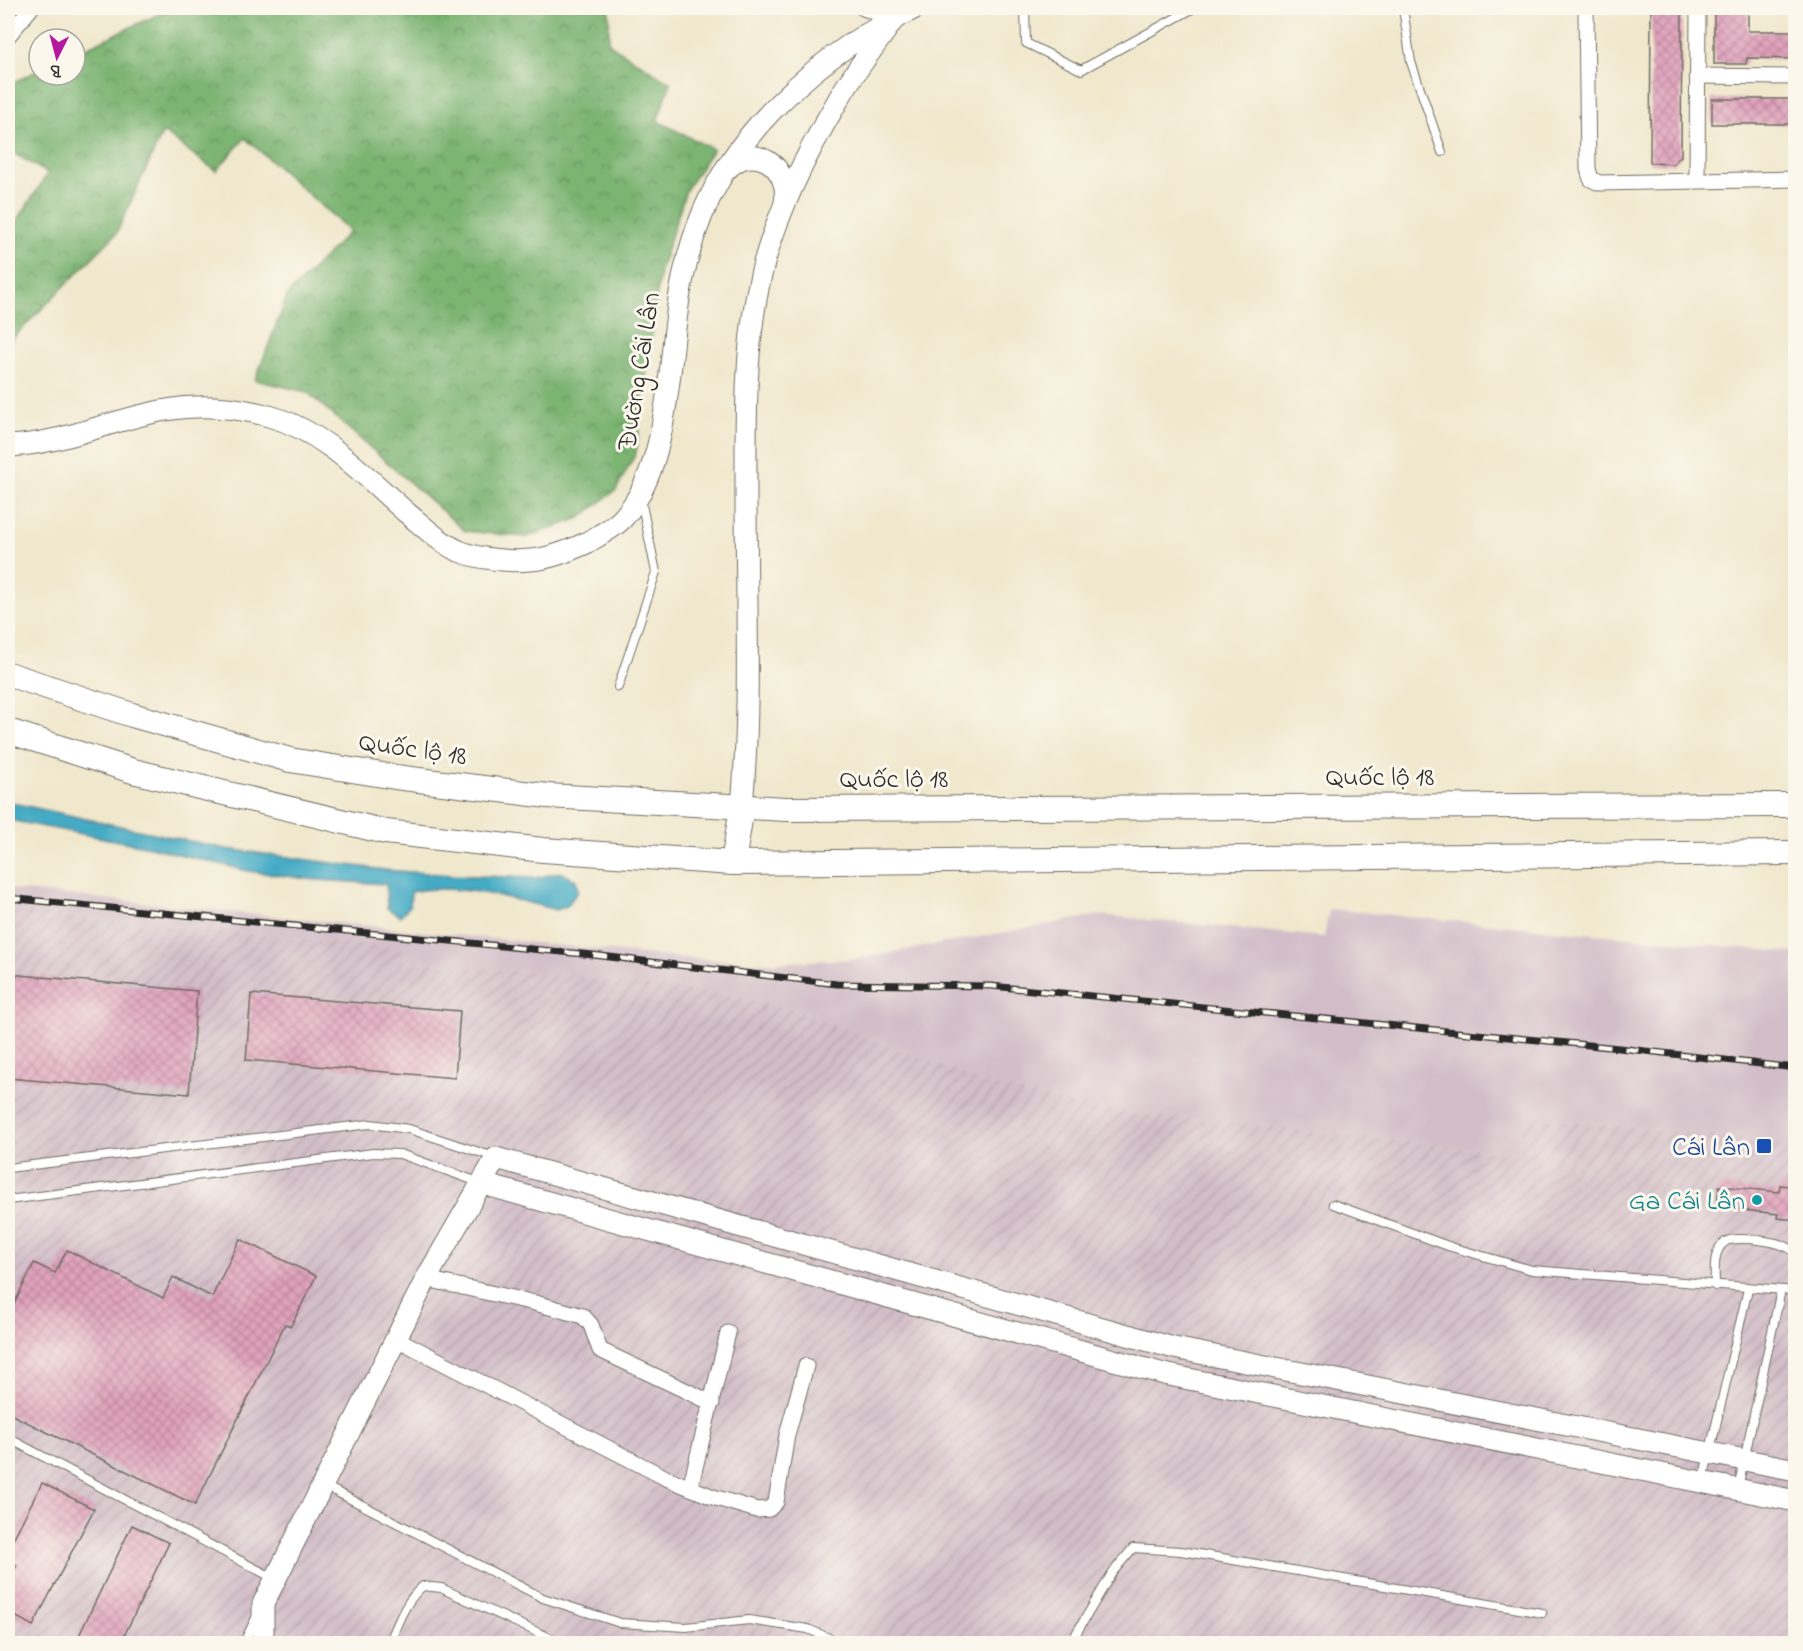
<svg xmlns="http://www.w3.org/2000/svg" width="1803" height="1651" font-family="'Indie Flower',sans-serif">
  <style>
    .industrial { fill: url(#industrial-furrows) }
    .railway { fill: #d2bdc8 }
    .forest { fill: url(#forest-crowns); stroke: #53704e; stroke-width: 1.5 }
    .water { fill: #45abc5; stroke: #386b78; stroke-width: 1.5 }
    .building { fill: url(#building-cross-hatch) }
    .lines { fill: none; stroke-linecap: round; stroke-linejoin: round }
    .lane-casing { stroke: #706d64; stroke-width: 10 }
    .street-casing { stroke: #706d64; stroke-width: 17 }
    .secondary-casing { stroke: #706d64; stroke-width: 23 }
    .primary-casing { stroke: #706d64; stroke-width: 26 }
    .lane { stroke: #fff; stroke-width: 8 }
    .street { stroke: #fff; stroke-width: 15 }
    .secondary { stroke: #fff; stroke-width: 21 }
    .primary { stroke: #fff; stroke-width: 24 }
    .rail-casing { stroke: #2b2b2b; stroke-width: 7 }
    .rail { stroke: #fbf7ec; stroke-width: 4.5; stroke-dasharray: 14; stroke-linecap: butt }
    .transit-dot { fill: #1a4fb4; stroke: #fbf7ec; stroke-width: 2 }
    .culture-dot { fill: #0f9aa8; stroke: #fbf7ec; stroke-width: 2 }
    .labels { text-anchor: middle; stroke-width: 6; stroke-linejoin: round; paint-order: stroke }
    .street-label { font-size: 27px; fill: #2b2b2b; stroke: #fbf7ec }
    .transit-label { font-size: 27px; fill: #164399; stroke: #fbf7ec; text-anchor: end }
    .culture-label { font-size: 27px; fill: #0d838f; stroke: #fbf7ec; text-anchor: end }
  </style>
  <defs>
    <pattern id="industrial-furrows" width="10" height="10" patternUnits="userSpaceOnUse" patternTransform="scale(1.5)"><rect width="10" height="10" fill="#d2bdc8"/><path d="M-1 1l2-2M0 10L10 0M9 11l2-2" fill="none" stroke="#b4a3ac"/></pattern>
    <pattern id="forest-crowns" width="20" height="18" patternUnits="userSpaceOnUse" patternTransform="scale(1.5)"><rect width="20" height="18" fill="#7bb472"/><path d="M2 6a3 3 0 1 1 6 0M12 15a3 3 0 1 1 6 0" fill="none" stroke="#65935e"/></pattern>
    <pattern id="building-cross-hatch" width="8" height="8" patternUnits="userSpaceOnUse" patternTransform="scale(1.5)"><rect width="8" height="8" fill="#e1a3bd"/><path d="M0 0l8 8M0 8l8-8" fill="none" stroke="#b7859a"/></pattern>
  </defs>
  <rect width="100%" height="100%" fill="#fbf7ec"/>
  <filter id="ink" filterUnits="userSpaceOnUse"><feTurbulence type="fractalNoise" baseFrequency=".0167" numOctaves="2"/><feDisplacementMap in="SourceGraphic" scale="12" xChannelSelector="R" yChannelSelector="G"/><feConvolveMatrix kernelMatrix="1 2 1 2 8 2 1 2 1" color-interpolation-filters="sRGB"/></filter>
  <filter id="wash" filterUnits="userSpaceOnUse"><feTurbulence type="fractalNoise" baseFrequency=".008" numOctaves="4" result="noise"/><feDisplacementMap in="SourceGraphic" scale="24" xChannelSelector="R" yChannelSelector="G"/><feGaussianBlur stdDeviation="1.35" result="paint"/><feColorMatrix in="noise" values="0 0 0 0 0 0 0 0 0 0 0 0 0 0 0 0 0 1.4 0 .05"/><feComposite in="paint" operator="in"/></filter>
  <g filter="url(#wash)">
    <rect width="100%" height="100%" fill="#f0e8cd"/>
    <polygon class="industrial" points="8,910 405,949 404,961 529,971 730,995 800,1011 985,1083 1088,1107 1519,1154 1522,1115 1795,1145 1795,1643 8,1643"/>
    <polygon class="railway" points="8,889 681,958 769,963 858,959 1099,915 1324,937 1329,909 1795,953 1795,1145 1523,1115 1520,1154 1088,1107 985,1083 800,1011 730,995 529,971 404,961 405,949 8,910"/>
    <polygon class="forest" points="172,8 609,8 609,44 671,83 657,121 713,149 686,190 660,271 636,453 616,490 580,518 527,537 465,531 307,392 255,380 288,295 350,231 245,138 216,171 163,132 116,234 8,343 8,235 48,173 8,150 8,85 39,70 39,75 75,75 75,53"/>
    <path class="water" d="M8,802L227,849L385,870L452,875L537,878L560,872L576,880L578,891L567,906L556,910C516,899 451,882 411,892L410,906L400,916L387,908L386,884L316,880L248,871L150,847L8,820Z"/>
    <g id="blocks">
      <g class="building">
        <polygon points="1651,8 1682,8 1681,156 1673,164 1650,163"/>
        <polygon points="1714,8 1748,8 1748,31 1796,31 1796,59 1747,58 1746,64 1714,64"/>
        <rect x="1712" y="99" width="84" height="25"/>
        <polygon points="8,974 197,991 189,1094 8,1078"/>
        <polygon points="251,994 460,1011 455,1078 246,1060"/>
        <polygon points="1780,1185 1796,1187 1796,1220 1777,1218 1778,1214 1717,1207 1719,1186 1779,1192"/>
        <polygon points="240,1239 316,1276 291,1326 285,1324 195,1505 8,1413 8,1317 34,1263 55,1273 67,1250 163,1298 173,1277 212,1297"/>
        <polygon points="42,1483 94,1509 33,1626 8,1612 8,1583 17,1565 8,1561 8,1549"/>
        <polygon points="132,1525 169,1543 120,1644 75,1644"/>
      </g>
    </g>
  </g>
  <g filter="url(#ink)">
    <use href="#blocks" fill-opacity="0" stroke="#706d64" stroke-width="1.5"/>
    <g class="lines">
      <defs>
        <g id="lane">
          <polyline points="1025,8 1026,43 1081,70 1192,9 1191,8"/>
          <polyline points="1403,8 1411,62 1442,152"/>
          <polyline points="618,687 656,572 641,500"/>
          <polyline points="8,1168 370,1124 409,1129 494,1157"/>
          <polyline points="8,1200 373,1153 400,1154 481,1183"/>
          <polyline points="1333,1204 1451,1247 1532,1270 1796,1291"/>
          <path d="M1715,1286C1715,1273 1712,1250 1725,1242C1735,1235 1791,1241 1795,1254C1797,1262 1794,1282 1794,1291"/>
          <polyline points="8,1438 275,1579"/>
          <polyline points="1703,1480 1748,1289"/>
          <polyline points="325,1486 543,1598 620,1623 686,1627 749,1620 808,1629 843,1644"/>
          <polyline points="1738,1488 1781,1290"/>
          <polyline points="243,1644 256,1618"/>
          <path d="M389,1644C398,1623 405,1601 423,1586L441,1588L563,1644"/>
          <polyline points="1070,1644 1112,1573 1133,1548 1181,1551 1542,1613"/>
        </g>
        <g id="street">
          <polyline points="863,8 894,19"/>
          <polyline points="1586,8 1588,169 1591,179 1599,183 1796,179"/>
          <polyline points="8,36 31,8"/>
          <polyline points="1697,76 1796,77"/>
          <polyline points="1697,180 1698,8"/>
          <polyline points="426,1279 535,1303 583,1316 591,1325 600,1350 712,1403"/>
          <polyline points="397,1339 666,1478 713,1497 757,1510 769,1509 776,1502 787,1435 806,1366"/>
          <polyline points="690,1488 728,1333"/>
        </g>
        <g id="secondary">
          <path d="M726,170C753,140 791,166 785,203"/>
          <path d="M8,446C62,444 113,419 166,410C201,404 236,407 269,416C324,431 366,477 407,513C424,527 439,542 459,551C478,559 510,562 530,560C549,559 569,551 586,543C598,536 614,528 623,518C671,465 668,360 680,293C687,253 700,212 721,177C750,126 804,75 852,43C872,30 894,19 915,8"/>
          <path d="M742,807C751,703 746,598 746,494C746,417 744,338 764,263C779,209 808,151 837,102C852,74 873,49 891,23"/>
          <polyline points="483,1184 1164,1374 1796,1501"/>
          <polyline points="263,1644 263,1604 426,1279 496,1158 1174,1348 1796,1470"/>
        </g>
        <g id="primary">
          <polyline points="8,674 132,715 290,760 395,777 548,796 786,809 1796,805"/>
          <polyline points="8,731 133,771 386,832 543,850 733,863 1796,853"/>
          <polyline points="733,863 742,807"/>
        </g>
      </defs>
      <use href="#lane" class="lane-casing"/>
      <use href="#street" class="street-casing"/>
      <use href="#secondary" class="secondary-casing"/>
      <use href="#primary" class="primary-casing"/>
      <use href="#lane" class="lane"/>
      <use href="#street" class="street"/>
      <use href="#secondary" class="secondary"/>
      <use href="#primary" class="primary"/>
      <defs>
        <polyline id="rail" points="8,898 593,955 837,984 991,986 1619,1048 1796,1068"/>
      </defs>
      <use href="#rail" class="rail-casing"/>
      <use href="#rail" class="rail"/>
    </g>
  </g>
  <rect class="transit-dot" x="1756" y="1138" width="16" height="16" rx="3"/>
  <circle class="culture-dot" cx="1757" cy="1200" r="6"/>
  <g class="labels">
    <g class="street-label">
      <text transform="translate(638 371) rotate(-81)" y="9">Đường Cái Lân</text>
      <text transform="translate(413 748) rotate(8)" y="9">Quốc lộ 18</text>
      <text x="1380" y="785">Quốc lộ 18</text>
      <text x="894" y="787">Quốc lộ 18</text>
    </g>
    <g class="transit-label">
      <text x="1750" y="1155">Cái Lân</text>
    </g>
    <g class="culture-label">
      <text x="1745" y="1209">Ga Cái Lân</text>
    </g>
  </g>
  <rect width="1803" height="1651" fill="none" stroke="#fbf7ec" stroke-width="30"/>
  <g transform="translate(57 57) rotate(186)"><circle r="28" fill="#fbf7ec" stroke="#a8a59f" stroke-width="1.5"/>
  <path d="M0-4.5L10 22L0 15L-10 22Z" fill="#b5179e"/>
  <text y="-9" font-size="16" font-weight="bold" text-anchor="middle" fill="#2b2b2b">B</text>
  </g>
</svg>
